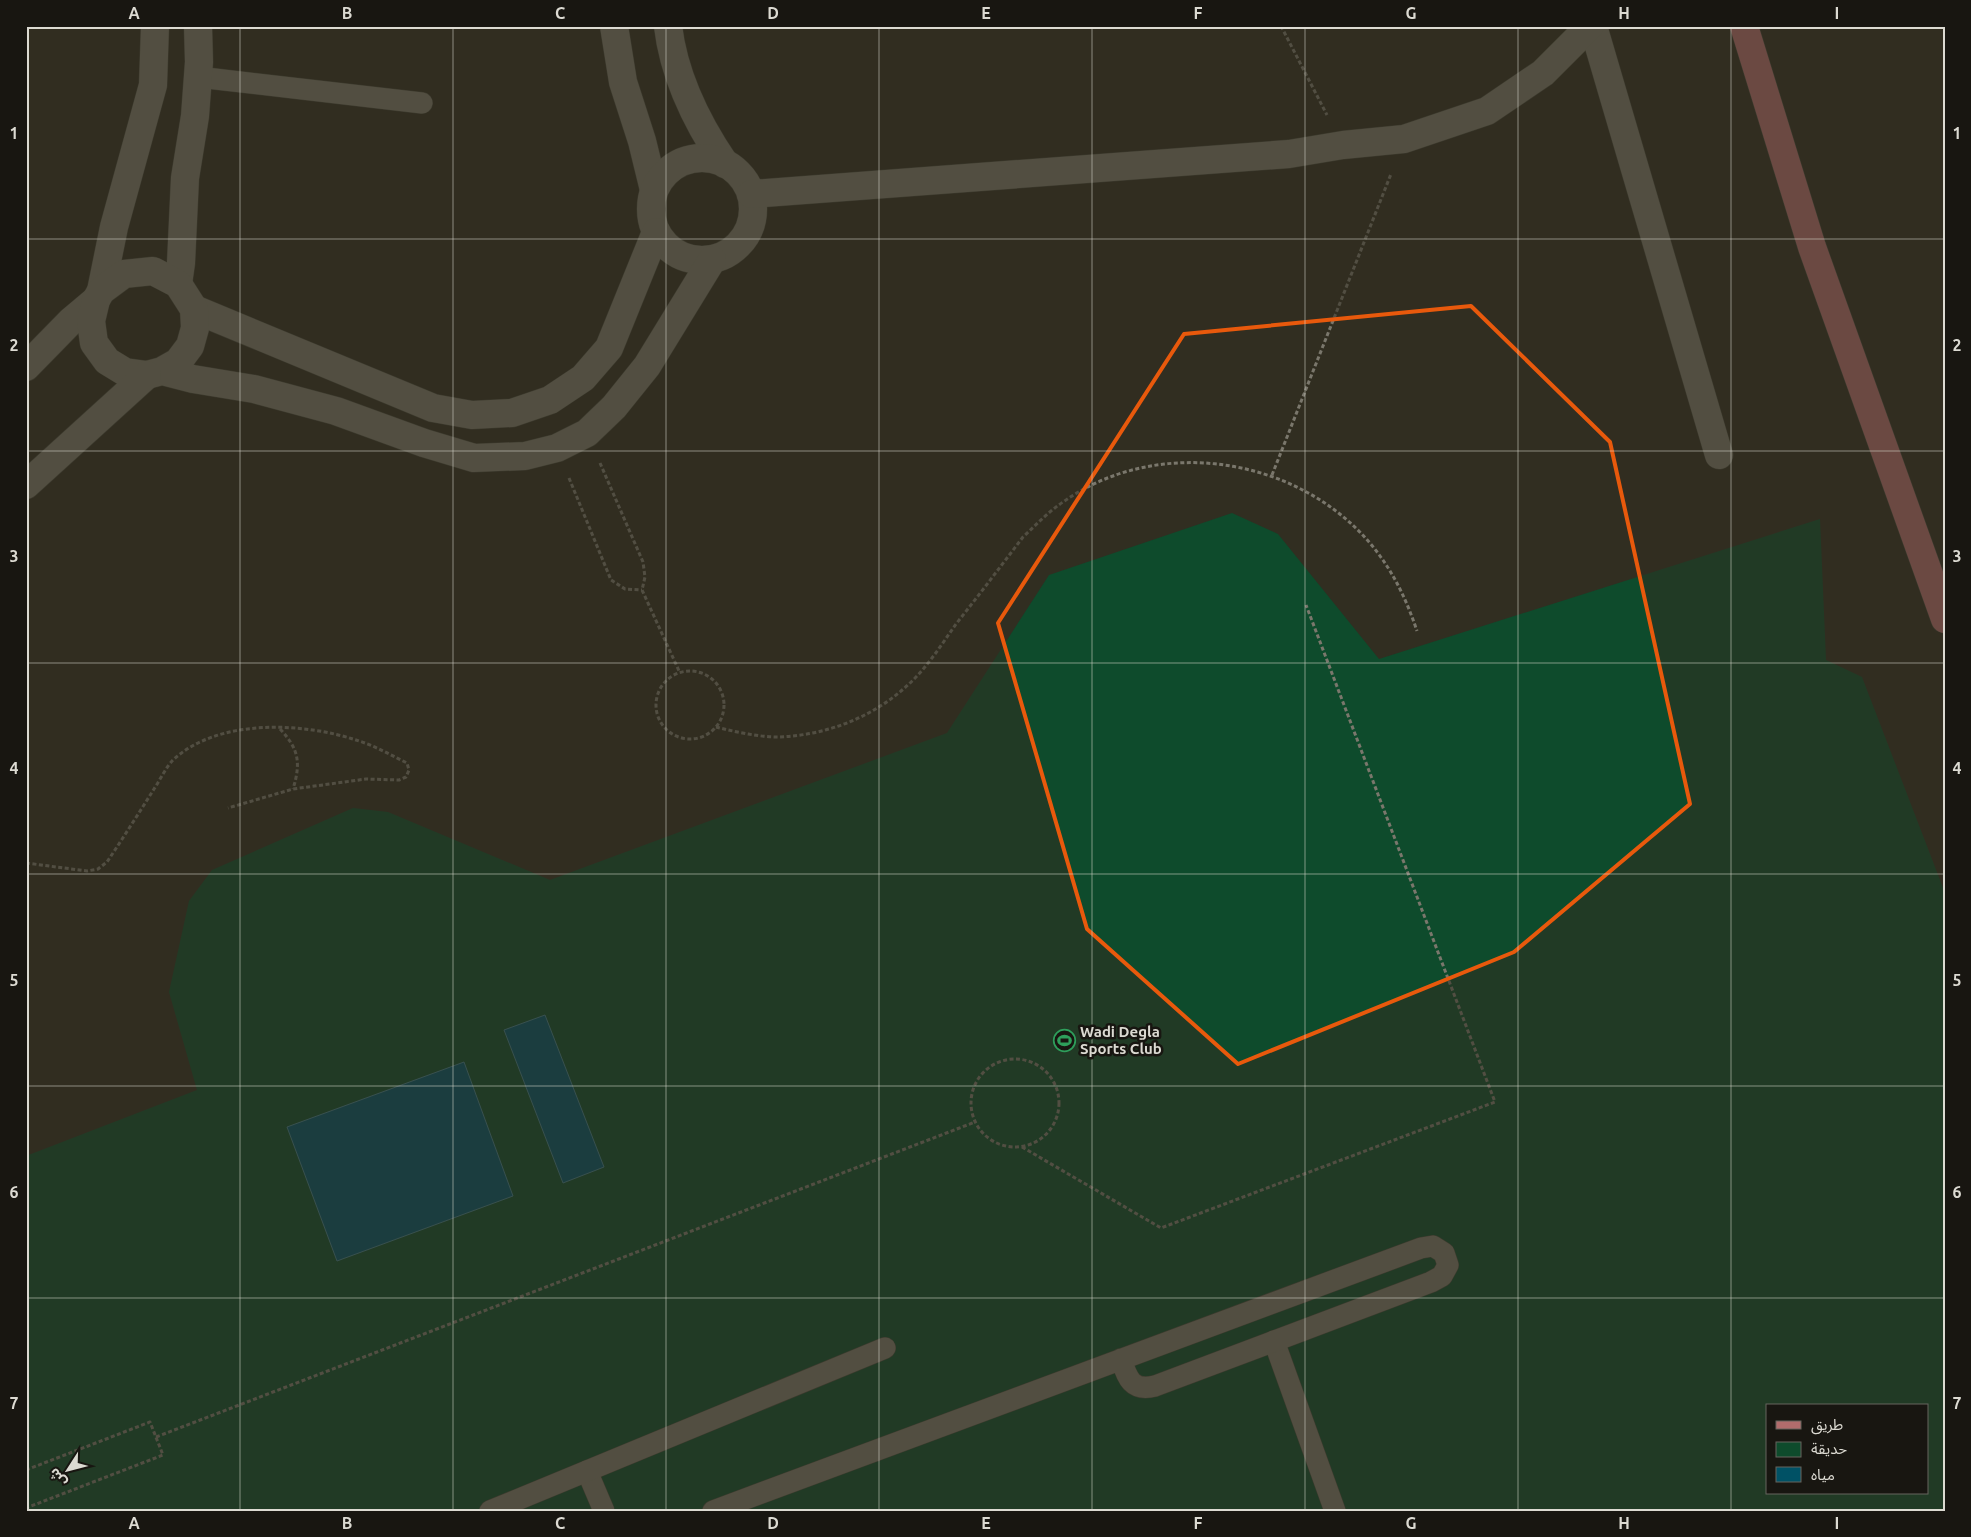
<svg xmlns="http://www.w3.org/2000/svg" width="1971" height="1537" font-family="Ubuntu,'Noto Sans Arabic',sans-serif">
  <style>
    .green { fill: #0e4b2c; fill-rule: evenodd }
    .water { fill: #005165; stroke: #427a86 }
    .lines { fill: none; stroke-linecap: round; stroke-linejoin: round }
    .lane-casing { stroke: #4c493e; stroke-width: 22 }
    .street-casing { stroke: #4c493e; stroke-width: 29 }
    .primary-casing { stroke: #4c493e; stroke-width: 29 }
    .path { stroke: #7a776c; stroke-width: 3; stroke-dasharray: 4 2.5; stroke-linecap: butt }
    .lane { stroke: #7a7768; stroke-width: 21 }
    .street { stroke: #7a7768; stroke-width: 28 }
    .primary { stroke: #b16c6c; stroke-width: 28 }
    .marked { fill: none; stroke: #e8590c; stroke-width: 4; stroke-linejoin: round }
    .grid { fill: none; stroke: #dcdad2; stroke-width: 1; stroke-opacity: 0.55 }
    .labels { text-anchor: middle; stroke-width: 5; stroke-linejoin: round; paint-order: stroke }
    .poi-label { font-size: 15px; font-weight: bold; fill: #dcdad2; stroke: #181611; text-anchor: start }
    .neatline { fill: none; stroke: #dcdad2; stroke-width: 2 }
    .grid-label { font-size: 16px; text-anchor: middle; font-weight: bold; fill: #dcdad2 }
  </style>
  <rect width="100%" height="100%" fill="#312e21"/>
  <path class="green" d="M1232,513L1278,534L1379,659L1820,519L1826,660L1862,677L1945,893V1511H26V1156L197,1090L169,992L189,901L212,870L353,808L388,812L550,880L947,733L1049,575ZM1767,1406H1927V1493H1767Z"/>
  <g class="water">
    <polygon points="545,1015 604,1167 563,1183 504,1030"/>
    <polygon points="464,1062 513,1196 337,1261 287,1127"/>
  </g>
  <g class="lines">
    <defs>
      <g id="lane">
        <polyline points="198,77 422,103"/>
        <polyline points="1274,1341 1335,1511"/>
        <polyline points="587,1471 604,1511"/>
        <polyline points="490,1511 885,1348"/>
        <path d="M713,1511L1421,1248L1433,1246L1444,1253L1448,1265L1442,1276L1431,1282L1155,1386C1132,1392 1127,1378 1121,1359"/>
      </g>
      <g id="street">
        <polyline points="614,26 623,82 642,141 654,190"/>
        <path d="M668,26C674,77 697,123 725,164"/>
        <polyline points="1593,26 1719,455"/>
        <circle cx="702" cy="209" r="51"/>
        <polyline points="751,194 1289,154 1343,145 1404,139 1487,111 1543,73 1590,26"/>
        <polyline points="178,284 181,263 185,178 195,116 199,62 198,26"/>
        <polyline points="101,291 114,227 153,85 155,26"/>
        <polyline points="194,309 433,408 472,415 512,413 550,400 583,378 609,348 656,232"/>
        <polyline points="26,367 71,321 96,300"/>
        <polyline points="162,371 178,362 190,346 195,328 194,309 178,284 153,271 124,274 101,291 96,300 91,321 94,343 107,361 125,372 147,375 162,371 193,379 254,389 336,411 424,443 474,458 525,456 557,448 587,433 614,407 647,366 712,260"/>
        <polyline points="26,485 147,375"/>
      </g>
      <polyline id="primary" points="1744,26 1812,247 1945,619"/>
    </defs>
    <use href="#lane" class="lane-casing"/>
    <use href="#street" class="street-casing"/>
    <use href="#primary" class="primary-casing"/>
    <g class="path">
      <polyline points="1281,26 1327,115"/>
      <polyline points="600,463 643,562 645,577 642,590 680,673"/>
      <polyline points="1272,475 1391,174"/>
      <polyline points="569,478 611,580 625,589 642,590"/>
      <circle cx="690" cy="705" r="34"/>
      <path d="M716,727C736,732 758,737 779,737C831,735 881,714 917,676C932,660 944,641 956,624C979,595 1001,566 1023,537C1036,525 1048,512 1063,502C1159,434 1301,457 1374,548C1394,573 1407,601 1417,631"/>
      <path d="M280,729C299,749 301,763 293,789"/>
      <path d="M26,863L87,871L98,869L107,862C123,838 139,813 154,789C160,780 166,767 173,760C218,718 304,722 359,741C375,746 391,755 407,763L409,770L406,777L399,780L366,779L293,789L228,808"/>
      <circle cx="1015" cy="1103" r="44"/>
      <polyline points="1022,1147 1161,1228 1495,1102 1306,605"/>
      <polyline points="156,1437 975,1122"/>
      <polyline points="26,1470 150,1422 163,1455 26,1508"/>
    </g>
    <use href="#lane" class="lane"/>
    <use href="#street" class="street"/>
    <use href="#primary" class="primary"/>
  </g>
  <path d="M0 0H1971V1537H0ZM1471,306L1610,442L1690,804L1514,952L1238,1064L1087,929L998,623L1184,334Z" fill="#312e21" fill-opacity=".55" fill-rule="evenodd"/>
  <path class="marked" d="M1471,306L1610,442L1690,804L1514,952L1238,1064L1087,929L998,623L1184,334Z"/>
  <path class="grid" d="M240,26V1511M453,26V1511M666,26V1511M879,26V1511M1092,26V1511M1305,26V1511M1518,26V1511M1731,26V1511M26,239H1945M26,451H1945M26,663H1945M26,874H1945M26,1086H1945M26,1298H1945"/>
  <defs>
    <symbol id="stadium-ring" viewBox="-11 -11 22 22"><circle r="9.5" fill="#181611" stroke="#2e9e5b" stroke-width="1.5"/><path d="M0-5a6.5 5 0 1 0 0 10a6.5 5 0 1 0 0-10ZM-3.5-1.8h7v3.6h-7Z" fill="#2e9e5b"/></symbol>
  </defs>
  <g fill-rule="evenodd">
    <use href="#stadium-ring" x="1052" y="1028" width="25" height="25"/>
  </g>
  <g class="labels">
    <g class="poi-label">
      <text x="1080" y="1037">Wadi Degla<tspan x="1080" dy="17">Sports Club</tspan></text>
    </g>
  </g>
  <rect width="1971" height="1537" fill="none" stroke="#181611" stroke-width="55"/>
  <rect x="1766" y="1404" width="162" height="90" fill="#181611" stroke="#66645e"/>
  <rect x="1776" y="1421" width="25" height="8" fill="#b16c6c" stroke="#66645e"/>
  <text x="1811" y="1430" font-size="15" fill="#dcdad2">طريق</text>
  <rect x="1776" y="1442" width="25" height="15" fill="#0e4b2c" stroke="#66645e"/>
  <text x="1811" y="1454" font-size="15" fill="#dcdad2">حديقة</text>
  <rect x="1776" y="1467" width="25" height="15" fill="#005165" stroke="#66645e"/>
  <text x="1811" y="1480" font-size="15" fill="#dcdad2">مياه</text>
  <g transform="translate(68 1470) rotate(234)" stroke="#181611" stroke-width="4" paint-order="stroke">
  <path d="M0-4L9 19L0 12L-9 19Z" fill="#dcdad2"/>
  <text y="-8" font-size="14" font-weight="bold" text-anchor="middle" fill="#dcdad2">ش</text>
  </g>
  <rect x="28" y="28" width="1916" height="1482" class="neatline"/>
  <g class="grid-label">
    <text x="134" y="19">A</text>
    <text x="347" y="19">B</text>
    <text x="560" y="19">C</text>
    <text x="773" y="19">D</text>
    <text x="986" y="19">E</text>
    <text x="1198" y="19">F</text>
    <text x="1411" y="19">G</text>
    <text x="1624" y="19">H</text>
    <text x="1837" y="19">I</text>
    <text x="14" y="139">1</text>
    <text x="1957" y="139">1</text>
    <text x="14" y="351">2</text>
    <text x="1957" y="351">2</text>
    <text x="14" y="562">3</text>
    <text x="1957" y="562">3</text>
    <text x="14" y="774">4</text>
    <text x="1957" y="774">4</text>
    <text x="14" y="986">5</text>
    <text x="1957" y="986">5</text>
    <text x="14" y="1198">6</text>
    <text x="1957" y="1198">6</text>
    <text x="14" y="1409">7</text>
    <text x="1957" y="1409">7</text>
    <text x="134" y="1529">A</text>
    <text x="347" y="1529">B</text>
    <text x="560" y="1529">C</text>
    <text x="773" y="1529">D</text>
    <text x="986" y="1529">E</text>
    <text x="1198" y="1529">F</text>
    <text x="1411" y="1529">G</text>
    <text x="1624" y="1529">H</text>
    <text x="1837" y="1529">I</text>
  </g>
</svg>
